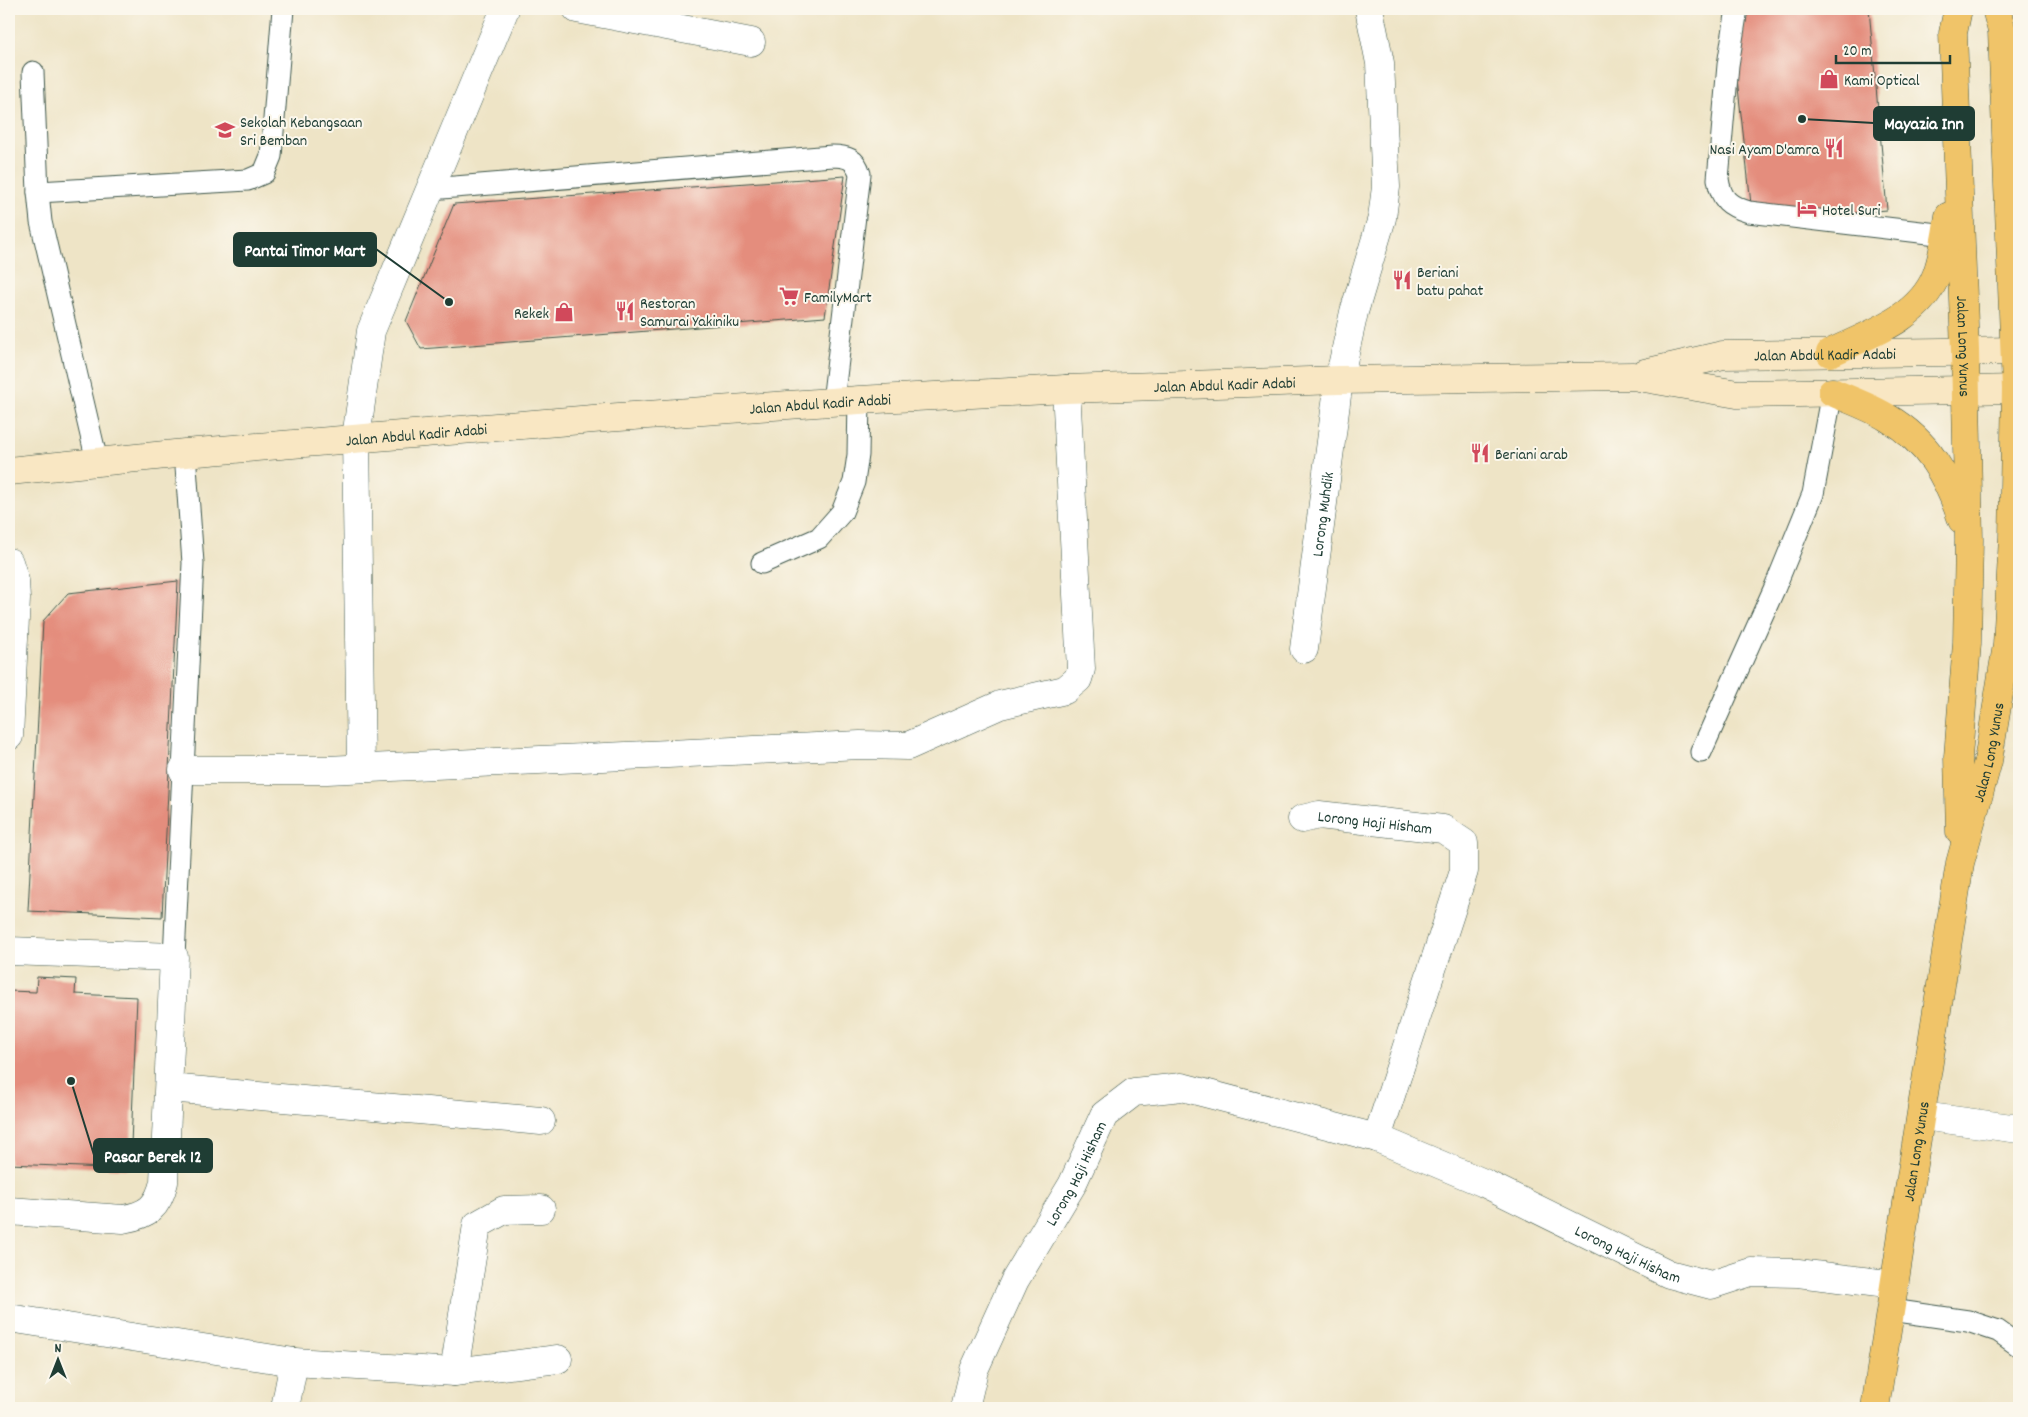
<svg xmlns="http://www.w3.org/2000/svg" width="2028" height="1417" font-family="Dekko,sans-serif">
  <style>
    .building { fill: #e48d7d }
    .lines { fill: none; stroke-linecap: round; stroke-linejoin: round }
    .lane-casing { stroke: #3e564a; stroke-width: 23 }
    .street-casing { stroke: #3e564a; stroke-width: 29 }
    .secondary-casing { stroke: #3e564a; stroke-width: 29 }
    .primary-casing { stroke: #3e564a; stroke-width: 29 }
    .lane { stroke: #fff; stroke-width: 21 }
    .street { stroke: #fff; stroke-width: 28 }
    .secondary { stroke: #f9e7c3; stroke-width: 28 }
    .primary { stroke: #f0c469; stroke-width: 28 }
    .labels { text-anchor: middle; stroke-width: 4; stroke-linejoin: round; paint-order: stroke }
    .poi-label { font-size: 16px; fill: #1f3d34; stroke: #fbf7ec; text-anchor: start }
    .street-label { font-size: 16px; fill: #1f3d34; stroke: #fbf7ec }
    .leader { fill: none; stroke: #1f3d34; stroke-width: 2 }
    .callout-dot { fill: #1f3d34; stroke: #fbf7ec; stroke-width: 2 }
    .callout { fill: #1f3d34; stroke: #1f3d34; stroke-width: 2 }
    .callout-label { font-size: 18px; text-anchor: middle; font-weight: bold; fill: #fff }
  </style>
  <rect width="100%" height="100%" fill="#fbf7ec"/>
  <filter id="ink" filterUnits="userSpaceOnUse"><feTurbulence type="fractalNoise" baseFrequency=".02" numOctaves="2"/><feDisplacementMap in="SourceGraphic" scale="10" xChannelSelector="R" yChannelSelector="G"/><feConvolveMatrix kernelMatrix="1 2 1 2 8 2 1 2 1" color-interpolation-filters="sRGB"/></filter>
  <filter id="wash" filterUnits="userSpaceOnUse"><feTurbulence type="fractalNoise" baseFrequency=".0096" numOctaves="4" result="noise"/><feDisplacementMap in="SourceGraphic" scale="20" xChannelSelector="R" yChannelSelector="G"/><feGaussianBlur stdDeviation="1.12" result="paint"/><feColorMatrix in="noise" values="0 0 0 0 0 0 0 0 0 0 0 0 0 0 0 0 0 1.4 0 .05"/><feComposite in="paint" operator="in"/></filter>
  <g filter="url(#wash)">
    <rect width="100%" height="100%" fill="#eee4c6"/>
    <g id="blocks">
      <g class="building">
        <polygon points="1747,9 1869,9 1887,210 1843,214 1751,204 1736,70"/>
        <polygon points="845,176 825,317 421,349 406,321 454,204"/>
        <polygon points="178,581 162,917 28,911 43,621 68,593"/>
        <polygon points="37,977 76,979 75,994 137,997 130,1169 9,1164 9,991 36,992"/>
      </g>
    </g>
  </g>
  <g filter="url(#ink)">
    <use href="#blocks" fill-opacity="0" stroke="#3e564a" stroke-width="1"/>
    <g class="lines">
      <defs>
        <g id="lane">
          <path d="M1737,9L1728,65L1718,179C1721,200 1729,206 1749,212L1946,235"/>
          <polyline points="33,72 38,192 41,222 97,461"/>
          <path d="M430,189L832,156C847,156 856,159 860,174L833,402"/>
          <polyline points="38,192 248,180 264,173 271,156 283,9"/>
          <polyline points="762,563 819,538 842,512 854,482 858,455 859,400"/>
          <polyline points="1701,752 1775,587 1813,494 1832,392"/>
          <polyline points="174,957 193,563 185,453"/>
          <polyline points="1891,1310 1968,1321 1998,1331 2019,1346"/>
        </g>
        <g id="street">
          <polyline points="577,9 751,42"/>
          <polyline points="9,562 15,581 16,599 9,736"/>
          <path id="s1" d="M1304,649L1339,380L1354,312L1382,218L1386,187L1380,63L1369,9"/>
          <polyline points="361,768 356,438 371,331 505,9"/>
          <polyline points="183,770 327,770 860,745 908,746 1000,705 1065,690 1078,679 1081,669 1066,389"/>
          <path id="s2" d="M1302,819L1319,815L1443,829L1464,843V871L1377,1138"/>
          <path d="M9,951L174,957L164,1182C158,1207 148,1215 123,1219L9,1211"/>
          <polyline points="169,1088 541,1121"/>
          <polyline points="1922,1116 2019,1129"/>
          <polyline points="9,1318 294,1362 454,1372 477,1225 504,1210 541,1209"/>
          <polyline points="454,1372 558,1359"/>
          <polyline points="285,1408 294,1362"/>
          <path id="s3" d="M965,1408L974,1370L1015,1280L1072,1185L1104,1115L1134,1092L1182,1087L1377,1138L1484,1183L1669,1274L1711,1285L1751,1272L1798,1273L1895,1285"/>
        </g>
        <g id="secondary">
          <path id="s4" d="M1645,373L1723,355L2019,351"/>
          <path id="s5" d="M9,471L185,453L605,418L859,400L1066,389L1339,380L1633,376L1737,394L2019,389"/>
        </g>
        <g id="primary">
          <path id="s6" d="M1958,9L1953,33L1965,351L1969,540L1967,643L1958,757L1960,832"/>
          <path d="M1830,353C1867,335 1919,319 1936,276C1943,258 1946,236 1949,216"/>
          <path d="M1832,392C1850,400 1871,407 1888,418C1928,442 1947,475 1962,520"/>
          <path id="s7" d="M1875,1408L1960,863L1988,761L2007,645L2013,537L2016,389L2002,31L1996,9"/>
        </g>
      </defs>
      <use href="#lane" class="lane-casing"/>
      <use href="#street" class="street-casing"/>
      <use href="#secondary" class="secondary-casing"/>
      <use href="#primary" class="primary-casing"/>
      <use href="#lane" class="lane"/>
      <use href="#street" class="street"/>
      <use href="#secondary" class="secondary"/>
      <use href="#primary" class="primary"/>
    </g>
  </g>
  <defs>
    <symbol id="shop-bare" viewBox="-9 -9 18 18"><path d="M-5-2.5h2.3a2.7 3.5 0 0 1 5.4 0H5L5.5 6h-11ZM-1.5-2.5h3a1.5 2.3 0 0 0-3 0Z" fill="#d1495b" stroke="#fbf7ec" stroke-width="2.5" paint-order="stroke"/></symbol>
    <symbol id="school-bare" viewBox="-9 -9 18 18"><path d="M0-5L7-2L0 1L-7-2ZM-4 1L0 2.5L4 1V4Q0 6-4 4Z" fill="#d1495b" stroke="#fbf7ec" stroke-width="2.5" paint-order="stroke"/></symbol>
    <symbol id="restaurant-bare" viewBox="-9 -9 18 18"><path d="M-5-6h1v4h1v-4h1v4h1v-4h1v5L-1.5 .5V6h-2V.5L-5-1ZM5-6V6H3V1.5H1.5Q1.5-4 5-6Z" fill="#d1495b" stroke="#fbf7ec" stroke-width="2.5" paint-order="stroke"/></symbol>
    <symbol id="hotel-bare" viewBox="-9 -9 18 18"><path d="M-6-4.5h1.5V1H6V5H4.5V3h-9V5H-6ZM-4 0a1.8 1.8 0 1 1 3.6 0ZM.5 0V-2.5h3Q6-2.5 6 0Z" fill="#d1495b" stroke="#fbf7ec" stroke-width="2.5" paint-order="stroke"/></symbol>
    <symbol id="supermarket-bare" viewBox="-9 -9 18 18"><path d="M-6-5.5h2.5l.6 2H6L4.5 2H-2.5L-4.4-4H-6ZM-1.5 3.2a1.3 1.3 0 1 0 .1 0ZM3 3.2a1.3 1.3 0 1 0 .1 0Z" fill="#d1495b" stroke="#fbf7ec" stroke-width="2.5" paint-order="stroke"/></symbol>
  </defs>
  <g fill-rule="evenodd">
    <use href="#shop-bare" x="1815" y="65" width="28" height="28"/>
    <use href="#school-bare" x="211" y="116" width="28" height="28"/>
    <use href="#restaurant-bare" x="1820" y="134" width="28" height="28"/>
    <use href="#hotel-bare" x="1793" y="195" width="28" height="28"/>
    <use href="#restaurant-bare" x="1388" y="266" width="28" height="28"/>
    <use href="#supermarket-bare" x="775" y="282" width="28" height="28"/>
    <use href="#restaurant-bare" x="611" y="297" width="28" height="28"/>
    <use href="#shop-bare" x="550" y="298" width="28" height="28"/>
    <use href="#restaurant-bare" x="1466" y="439" width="28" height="28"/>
  </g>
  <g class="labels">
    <g class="poi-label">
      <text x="1844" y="85">Kami Optical</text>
      <text x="240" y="127">Sekolah Kebangsaan<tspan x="240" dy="18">Sri Bemban</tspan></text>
      <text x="1819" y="154" text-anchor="end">Nasi Ayam D'amra</text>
      <text x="1822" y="215">Hotel Suri</text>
      <text x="1417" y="277">Beriani<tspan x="1417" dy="18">batu pahat</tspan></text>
      <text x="804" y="302">FamilyMart</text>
      <text x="640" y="308">Restoran<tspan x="640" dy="18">Samurai Yakiniku</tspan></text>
      <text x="549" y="318" text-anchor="end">Rekek</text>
      <text x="1495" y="459">Beriani arab</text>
    </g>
    <g class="street-label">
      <text dy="6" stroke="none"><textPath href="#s6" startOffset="338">Jalan Long Yunus</textPath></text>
      <text dy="6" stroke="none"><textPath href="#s4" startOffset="182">Jalan Abdul Kadir Adabi</textPath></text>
      <text dy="6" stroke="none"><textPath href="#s5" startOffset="1219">Jalan Abdul Kadir Adabi</textPath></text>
      <text dy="6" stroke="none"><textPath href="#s5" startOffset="814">Jalan Abdul Kadir Adabi</textPath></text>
      <text dy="6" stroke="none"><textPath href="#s5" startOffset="409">Jalan Abdul Kadir Adabi</textPath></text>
      <text dy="6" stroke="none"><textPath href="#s1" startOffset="136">Lorong Muhdik</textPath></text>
      <text dy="6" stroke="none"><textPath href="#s7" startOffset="666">Jalan Long Yunus</textPath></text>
      <text dy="6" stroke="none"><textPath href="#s2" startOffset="74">Lorong Haji Hisham</textPath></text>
      <text dy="6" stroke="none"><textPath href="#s7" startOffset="260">Jalan Long Yunus</textPath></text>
      <text dy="6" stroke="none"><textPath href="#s3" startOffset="261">Lorong Haji Hisham</textPath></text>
      <text dy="6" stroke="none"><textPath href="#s3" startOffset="890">Lorong Haji Hisham</textPath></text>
    </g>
  </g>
  <path class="leader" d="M1802 119L1874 123M449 302L376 249M71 1081L94 1155"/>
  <g class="callout-dot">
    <circle cx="1802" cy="119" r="5"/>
    <circle cx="449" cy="302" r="5"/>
    <circle cx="71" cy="1081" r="5"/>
  </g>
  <g class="callout">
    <rect x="1874" y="107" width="100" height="33" rx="5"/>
    <rect x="234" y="233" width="142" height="33" rx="5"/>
    <rect x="94" y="1139" width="118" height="33" rx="5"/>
  </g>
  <g class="callout-label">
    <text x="1924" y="129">Mayazia Inn</text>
    <text x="305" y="256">Pantai Timor Mart</text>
    <text x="153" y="1162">Pasar Berek 12</text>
  </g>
  <rect width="2028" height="1417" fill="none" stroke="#fbf7ec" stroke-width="30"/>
  <g transform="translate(58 1360)" stroke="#fbf7ec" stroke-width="4" paint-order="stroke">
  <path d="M0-4L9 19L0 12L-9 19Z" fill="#1f3d34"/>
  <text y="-8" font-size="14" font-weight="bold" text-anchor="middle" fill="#1f3d34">N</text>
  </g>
  <path d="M1836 55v8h114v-8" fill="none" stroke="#1f3d34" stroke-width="2.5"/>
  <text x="1843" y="55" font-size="15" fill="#1f3d34" stroke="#fbf7ec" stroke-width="4" paint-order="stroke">20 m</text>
</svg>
